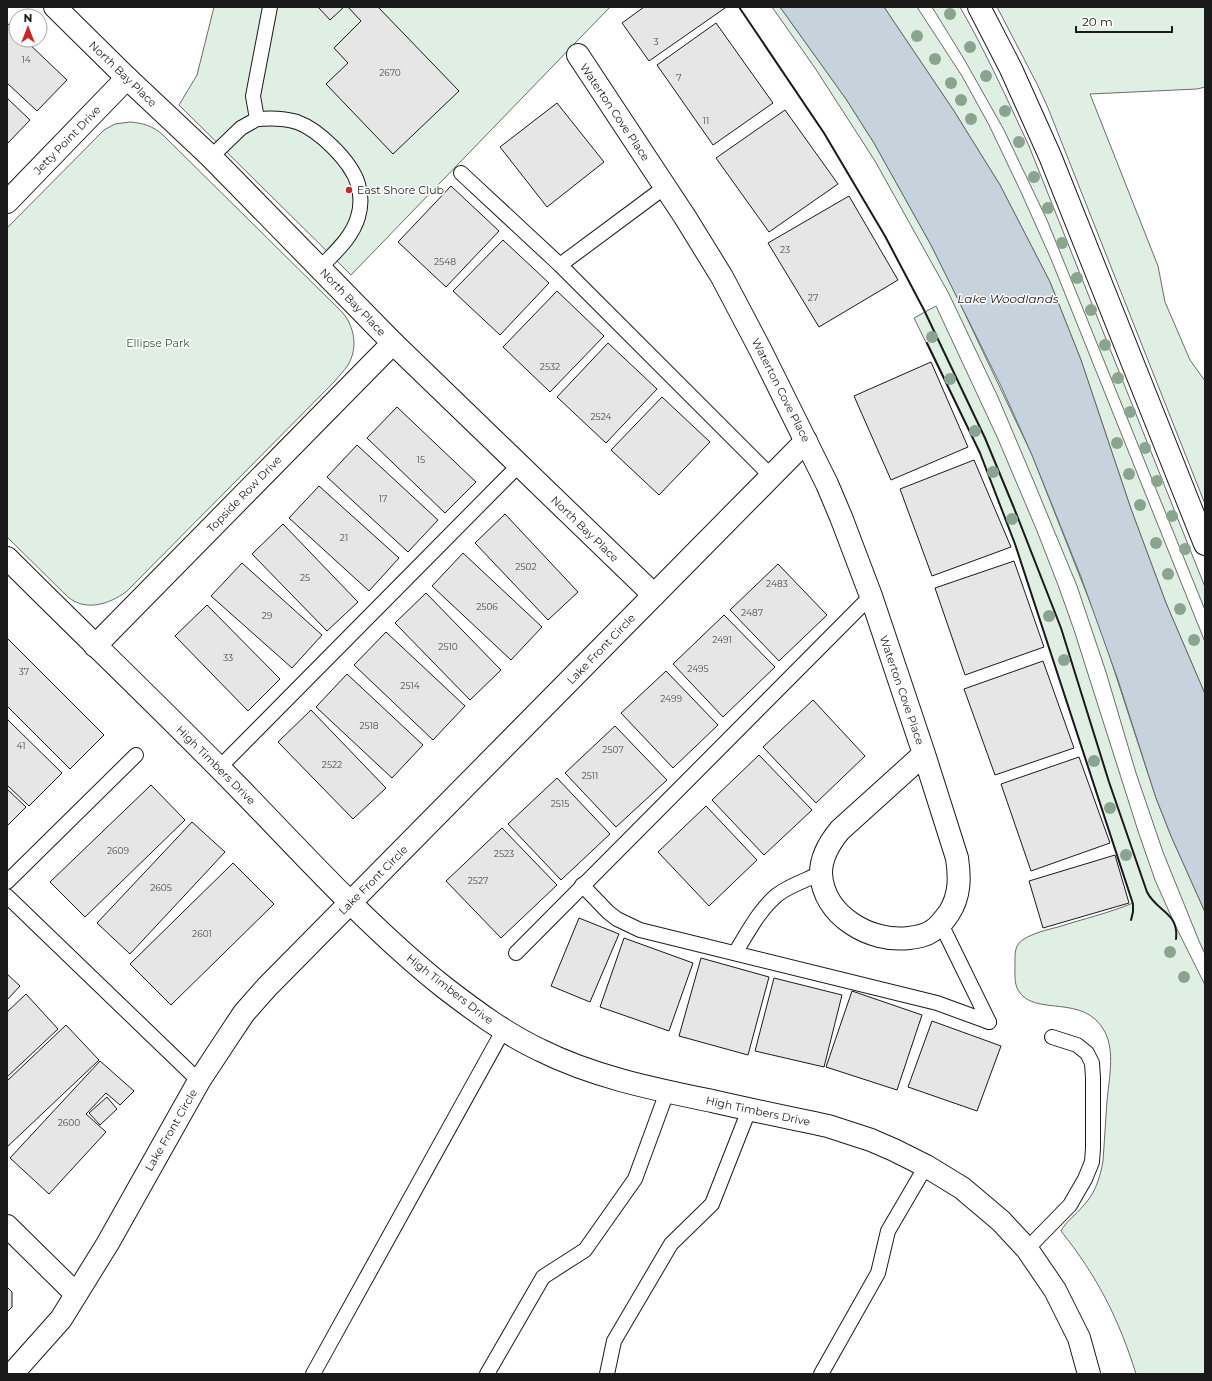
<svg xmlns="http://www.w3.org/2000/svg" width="1212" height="1381" font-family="Montserrat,sans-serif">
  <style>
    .green { fill: #e0efe3; stroke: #6a6a6a }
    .water { fill: #c6d2dc; stroke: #6a6a6a }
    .building { fill: #e6e6e6; stroke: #1a1a1a }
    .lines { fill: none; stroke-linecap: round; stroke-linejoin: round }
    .lane-casing { stroke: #1a1a1a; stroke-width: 16 }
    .street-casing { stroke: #1a1a1a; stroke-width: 24 }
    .lane { stroke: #fff; stroke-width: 14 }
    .street { stroke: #fff; stroke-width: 22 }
    .wall { stroke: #1a1a1a; stroke-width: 2 }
    .tree { fill: #8aa48f }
    .poi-dot { fill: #c62828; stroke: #fff; stroke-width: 1.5 }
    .labels { text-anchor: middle; stroke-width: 3; stroke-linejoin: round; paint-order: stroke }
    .number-label { font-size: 9px; fill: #4d4d4d }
    .street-label { font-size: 11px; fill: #1a1a1a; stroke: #fff }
    .poi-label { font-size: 11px; fill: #1a1a1a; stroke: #fff; text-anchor: start }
    .park-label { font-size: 11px; fill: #2b5a34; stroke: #fff }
    .water-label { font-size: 12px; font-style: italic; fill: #1a1a1a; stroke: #fff }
  </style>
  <rect width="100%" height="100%" fill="#fff"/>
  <g class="green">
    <polygon points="214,7 610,7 351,275 179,105 197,75"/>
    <polygon points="772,7 780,7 846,99 874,143 931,245 956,295 1032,455 1101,630 1156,798 1171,836 1205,912 1205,954 1199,941 1163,852 1136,773 1106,672 1077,586 1034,482 998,397 949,294 875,161 815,68"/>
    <polygon points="884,7 917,7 962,76 989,125 1020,190 1051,259 1205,642 1205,694 1166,603 1131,509 1081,360 1050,282 1000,185 954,111"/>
    <path d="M932,7H960C986,52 1007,99 1029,146L1205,587V610L1047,220L1004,130L964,59Z"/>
    <polygon points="997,7 1205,7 1205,87 1197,89 1090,94 1158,266 1165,302 1190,360 1205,381 1205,504 1048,108 1037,84"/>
    <path d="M130,122C143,123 153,126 163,135L342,312C355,327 358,348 348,365C344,371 339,376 334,382L126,592C109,604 86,612 68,597L7,537V228L104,130L115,124Z"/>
    <path d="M936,306L998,439L1037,531L1058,585L1074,630L1138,831L1155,880L1175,925L1205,985V1374H1136C1119,1319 1097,1276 1061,1231C1066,1221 1076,1215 1083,1206C1095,1194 1100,1178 1103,1161C1104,1141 1106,1121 1107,1101C1109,1079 1115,1052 1105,1032C1084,992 1034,1018 1018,990C1014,983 1015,972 1015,963C1015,954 1014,945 1024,939C1034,933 1046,930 1058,927C1083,919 1109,913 1133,903L1015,544L980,453L914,318Z"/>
  </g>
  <polygon class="water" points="780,7 884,7 954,111 1000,185 1050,282 1081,360 1131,509 1166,603 1205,694 1205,912 1171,836 1156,798 1118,680 1081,577 1032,455 1001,386 931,245 874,143 846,99"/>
  <g class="building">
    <polygon points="318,7 344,7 330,20"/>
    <polygon points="348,7 378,7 459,91 393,154 326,84 348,63 334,48 361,21"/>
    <polygon points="644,7 724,7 725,8 649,61 622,23"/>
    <polygon points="7,23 16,31 16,40 25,40 67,80 37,111 7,83"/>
    <polygon points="716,23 773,103 713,145 657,65"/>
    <polygon points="7,98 30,120 7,144"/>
    <polygon points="557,103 604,162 547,207 500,147"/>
    <polygon points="785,110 838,184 769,232 716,158"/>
    <polygon points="451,186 499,231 446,287 398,242"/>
    <polygon points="849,196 898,280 819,327 768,243"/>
    <polygon points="503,240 549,283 500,335 453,291"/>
    <polygon points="557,291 604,336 550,392 503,347"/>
    <polygon points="608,343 657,389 606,443 557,397"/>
    <polygon points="931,362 968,447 891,480 854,396"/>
    <polygon points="662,397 710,442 659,495 611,450"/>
    <polygon points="397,407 476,482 445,513 367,438"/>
    <polygon points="357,445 438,520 408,552 327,477"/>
    <polygon points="974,460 1011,547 932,576 900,489"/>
    <polygon points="319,486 399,558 369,591 289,518"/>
    <polygon points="505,514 578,592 548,620 475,543"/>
    <polygon points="283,524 358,602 327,631 252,554"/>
    <polygon points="463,553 542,627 511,660 432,586"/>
    <polygon points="1014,561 1044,647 965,675 935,588"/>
    <polygon points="242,563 322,635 292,668 211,596"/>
    <polygon points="778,564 827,615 779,661 730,610"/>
    <polygon points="426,593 501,670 470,700 395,623"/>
    <polygon points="207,605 280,679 248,711 175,636"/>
    <polygon points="724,615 775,667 723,717 673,664"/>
    <polygon points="386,632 465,706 433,740 354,665"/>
    <polygon points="7,638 104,735 70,769 7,706"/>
    <polygon points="1043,661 1074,748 995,775 964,689"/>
    <polygon points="666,671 718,725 673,768 621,713"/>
    <polygon points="347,674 423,745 392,778 316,707"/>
    <polygon points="813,700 865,756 816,803 763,747"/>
    <polygon points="311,710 386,788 353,819 278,742"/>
    <polygon points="7,719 62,773 29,806 7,785"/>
    <polygon points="615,726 667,780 616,827 565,773"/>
    <polygon points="759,755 812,810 764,855 712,800"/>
    <polygon points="1079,757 1110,843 1031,871 1001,784"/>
    <polygon points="557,778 610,834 561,880 508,824"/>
    <polygon points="151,785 185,820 85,917 50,882"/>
    <polygon points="7,789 26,807 7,826"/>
    <polygon points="706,806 757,860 709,906 658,852"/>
    <polygon points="192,822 225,852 130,954 97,923"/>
    <polygon points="502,828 557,885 501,938 446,881"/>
    <polygon points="1115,855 1129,903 1043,928 1029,881"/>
    <polygon points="233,863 274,904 171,1005 130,964"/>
    <polygon points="579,918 619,934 590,1002 551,986"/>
    <polygon points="624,938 693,963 669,1031 600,1007"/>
    <polygon points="701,958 769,977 748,1055 679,1036"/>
    <polygon points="7,974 20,986 7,1000"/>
    <polygon points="774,978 842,995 824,1067 755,1051"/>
    <polygon points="852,991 922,1015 897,1090 826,1067"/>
    <polygon points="26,994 58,1029 7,1077 7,1012"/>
    <polygon points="932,1021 1001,1046 977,1111 908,1087"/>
    <polygon points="66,1025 99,1060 7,1147 7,1081"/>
    <polygon points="100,1061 134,1091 120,1105 106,1093 86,1114 106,1132 49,1194 10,1158"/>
    <polygon points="107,1097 117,1109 100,1125 89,1113"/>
    <polygon points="7,1287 12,1292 12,1307 7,1312"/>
  </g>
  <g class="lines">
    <defs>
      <g id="lane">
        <path d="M257,119C271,118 284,118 297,122C319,130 351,161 358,184C361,194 361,207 358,217C352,238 334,253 320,268"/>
        <polyline points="211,157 241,128 257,119 253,96 270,7"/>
        <polyline points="461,173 560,265 772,477"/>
        <polyline points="560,265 665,187"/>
        <polyline points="219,768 519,465"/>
        <polyline points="7,882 136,755"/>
        <polyline points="582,885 608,912 617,919 640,930 937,1003 989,1022"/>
        <polyline points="7,896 199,1081"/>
        <polyline points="941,924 989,1022"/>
        <polyline points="516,953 871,596"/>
        <path d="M735,953C747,934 759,910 777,895C790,885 807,880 821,873"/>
        <polyline points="1027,1249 1070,1205 1085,1179 1092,1162 1093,1148 1093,1078 1092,1063 1087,1053 1077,1045 1052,1037"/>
        <polyline points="313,1374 504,1029"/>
        <polyline points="487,1374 543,1277 585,1250 635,1179 667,1092"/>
        <polyline points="607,1374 614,1341 671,1244 712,1204 749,1110"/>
        <polyline points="821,1374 878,1273 888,1231 926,1166"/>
      </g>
      <g id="street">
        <polyline points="55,7 127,78 211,157 393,343 654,595"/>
        <polyline points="979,7 1011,69 1050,156 1205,544"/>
        <path d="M578,55L685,217L722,277L761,351L827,484L841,517L871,596L924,754L957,858C960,878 960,896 949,913C944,920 939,927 932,931C925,936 917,937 909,938C871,943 823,916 821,873C821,857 830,842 840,830L924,754"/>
        <polyline points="7,202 127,78"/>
        <path d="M7,558C85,636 165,712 242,791C307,858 371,929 445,988C475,1011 506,1034 540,1050C594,1077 654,1089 712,1101C751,1110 790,1118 828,1126L871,1140L894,1150L926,1166L962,1188L1001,1221L1027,1249L1055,1290L1079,1338L1089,1374"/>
        <polyline points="95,646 393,343"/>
        <polyline points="7,1226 76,1294"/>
        <polyline points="12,1374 61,1319 108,1243 199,1081 228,1037 244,1013 267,987 806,441"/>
      </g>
    </defs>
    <use href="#lane" class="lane-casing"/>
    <use href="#street" class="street-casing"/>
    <use href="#lane" class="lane"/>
    <use href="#street" class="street"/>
    <g class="wall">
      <path d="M739,7L824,133L885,236L924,310L985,438L1014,508L1061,628L1109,782L1147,892C1157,912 1179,912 1176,939"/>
      <polyline points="927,343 980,453 1015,544 1133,904 1133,912 1131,920"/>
    </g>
  </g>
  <g class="tree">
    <circle cx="950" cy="14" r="6"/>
    <circle cx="917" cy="36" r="6"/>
    <circle cx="970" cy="47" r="6"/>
    <circle cx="935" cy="59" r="6"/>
    <circle cx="986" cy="76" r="6"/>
    <circle cx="951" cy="83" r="6"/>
    <circle cx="961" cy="100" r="6"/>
    <circle cx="1005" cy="111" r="6"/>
    <circle cx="971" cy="119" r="6"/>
    <circle cx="1019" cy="142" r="6"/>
    <circle cx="1034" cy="177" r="6"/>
    <circle cx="1048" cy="208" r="6"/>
    <circle cx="1062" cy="243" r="6"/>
    <circle cx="1077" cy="278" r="6"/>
    <circle cx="1091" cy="310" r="6"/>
    <circle cx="932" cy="337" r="6"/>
    <circle cx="1105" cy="345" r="6"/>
    <circle cx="1118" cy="378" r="6"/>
    <circle cx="950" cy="379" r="6"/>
    <circle cx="1130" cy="412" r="6"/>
    <circle cx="975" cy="431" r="6"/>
    <circle cx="1117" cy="443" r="6"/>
    <circle cx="1145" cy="448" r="6"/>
    <circle cx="993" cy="472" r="6"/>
    <circle cx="1129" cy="474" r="6"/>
    <circle cx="1157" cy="481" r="6"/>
    <circle cx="1140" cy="505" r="6"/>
    <circle cx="1172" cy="516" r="6"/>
    <circle cx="1012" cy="519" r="6"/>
    <circle cx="1156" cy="543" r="6"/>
    <circle cx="1185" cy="549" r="6"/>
    <circle cx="1168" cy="574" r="6"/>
    <circle cx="1180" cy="609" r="6"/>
    <circle cx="1049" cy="616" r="6"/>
    <circle cx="1194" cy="640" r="6"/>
    <circle cx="1064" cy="660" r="6"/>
    <circle cx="1094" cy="761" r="6"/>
    <circle cx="1110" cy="808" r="6"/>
    <circle cx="1126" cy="855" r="6"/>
    <circle cx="1170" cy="952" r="6"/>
    <circle cx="1184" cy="977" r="6"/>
  </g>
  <circle class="poi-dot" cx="349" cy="190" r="4"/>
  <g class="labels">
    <g class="number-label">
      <text x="656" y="45">3</text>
      <text x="26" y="63">14</text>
      <text x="390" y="76">2670</text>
      <text x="679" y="81">7</text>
      <text x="706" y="124">11</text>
      <text x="785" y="253">23</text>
      <text x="445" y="265">2548</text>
      <text x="813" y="301">27</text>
      <text x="550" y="370">2532</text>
      <text x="601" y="420">2524</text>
      <text x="421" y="463">15</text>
      <text x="383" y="502">17</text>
      <text x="344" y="541">21</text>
      <text x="526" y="570">2502</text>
      <text x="305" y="581">25</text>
      <text x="777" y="587">2483</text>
      <text x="487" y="610">2506</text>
      <text x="752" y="616">2487</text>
      <text x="267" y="619">29</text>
      <text x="722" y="643">2491</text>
      <text x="448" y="650">2510</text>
      <text x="228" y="661">33</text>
      <text x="698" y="672">2495</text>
      <text x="24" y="675">37</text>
      <text x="410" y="689">2514</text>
      <text x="671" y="702">2499</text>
      <text x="369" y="729">2518</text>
      <text x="21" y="749">41</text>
      <text x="613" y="753">2507</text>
      <text x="332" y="768">2522</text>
      <text x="590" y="779">2511</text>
      <text x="560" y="807">2515</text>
      <text x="118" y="854">2609</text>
      <text x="504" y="857">2523</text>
      <text x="478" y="884">2527</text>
      <text x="161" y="891">2605</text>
      <text x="202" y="937">2601</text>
      <text x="69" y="1126">2600</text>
    </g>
    <g class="street-label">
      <text transform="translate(123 74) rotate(44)" y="4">North Bay Place</text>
      <text transform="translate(615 112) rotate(56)" y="4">Waterton Cove Place</text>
      <text transform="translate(67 140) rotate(-46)" y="4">Jetty Point Drive</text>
      <text transform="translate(353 302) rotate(46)" y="4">North Bay Place</text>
      <text transform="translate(781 390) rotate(63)" y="4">Waterton Cove Place</text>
      <text transform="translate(244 494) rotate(-46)" y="4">Topside Row Drive</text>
      <text transform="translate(585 529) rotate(44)" y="4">North Bay Place</text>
      <text transform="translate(601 649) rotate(-46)" y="4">Lake Front Circle</text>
      <text transform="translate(902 690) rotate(71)" y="4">Waterton Cove Place</text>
      <text transform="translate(216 765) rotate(45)" y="4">High Timbers Drive</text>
      <text transform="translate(373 880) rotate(-45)" y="4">Lake Front Circle</text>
      <text transform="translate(450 989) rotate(38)" y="4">High Timbers Drive</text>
      <text transform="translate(758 1111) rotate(12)" y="4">High Timbers Drive</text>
      <text transform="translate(171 1130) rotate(-60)" y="4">Lake Front Circle</text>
    </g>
    <g class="poi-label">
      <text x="357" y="194">East Shore Club</text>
    </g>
    <g class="park-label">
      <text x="158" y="347">Ellipse Park</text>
    </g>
    <g class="water-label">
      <text x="1008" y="303">Lake Woodlands</text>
    </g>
  </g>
  <rect width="1212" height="1381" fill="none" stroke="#1a1a1a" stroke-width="16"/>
  <g transform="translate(28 28)"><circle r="19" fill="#ffffff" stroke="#a3a3a3"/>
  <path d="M0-3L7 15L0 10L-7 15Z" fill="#c62828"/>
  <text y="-6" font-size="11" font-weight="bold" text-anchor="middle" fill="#1a1a1a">N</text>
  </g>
  <path d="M1076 26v6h96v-6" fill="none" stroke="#1a1a1a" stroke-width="2"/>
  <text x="1082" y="26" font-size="12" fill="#1a1a1a" stroke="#ffffff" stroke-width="3" paint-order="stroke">20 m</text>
</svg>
